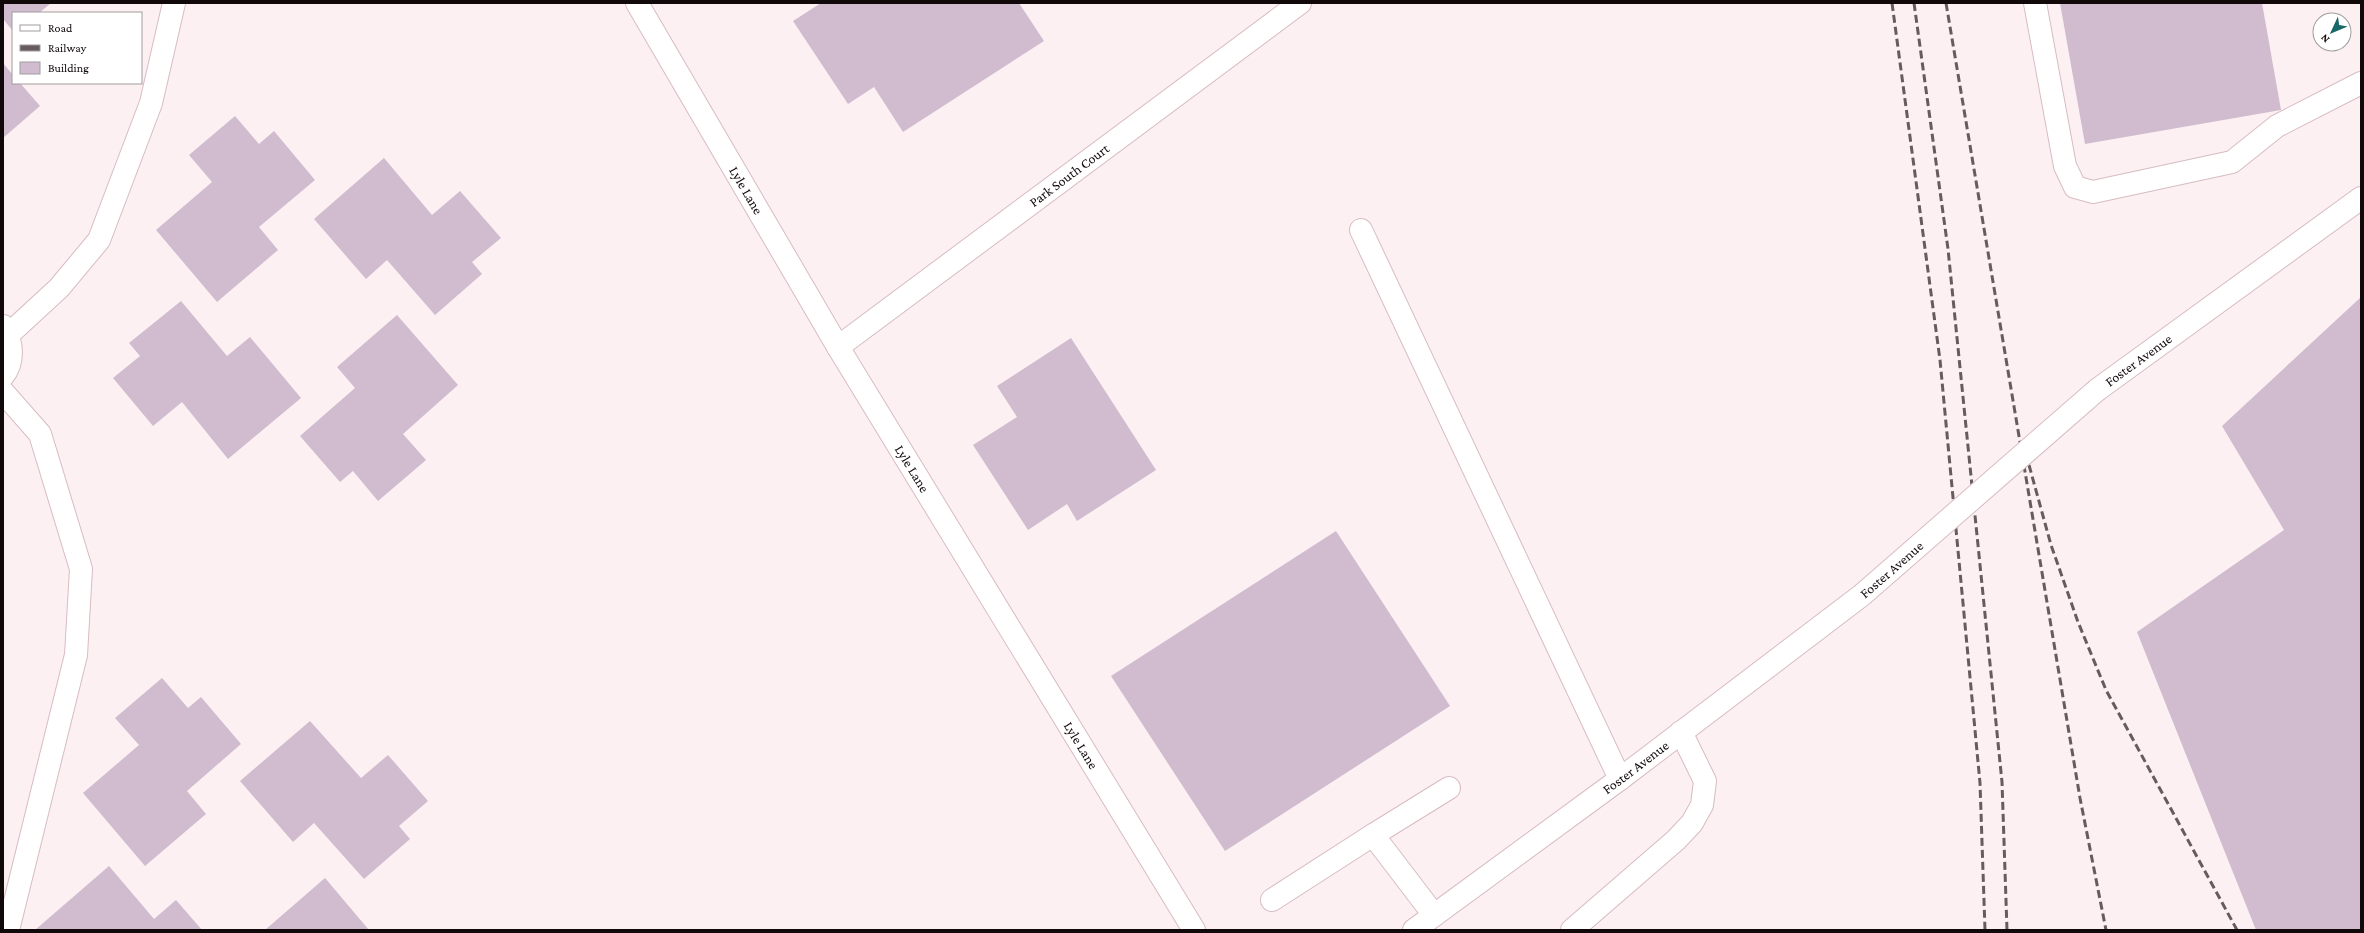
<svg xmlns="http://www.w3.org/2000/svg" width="2364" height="933" font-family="'Crimson Pro',serif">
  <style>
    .building { fill: #d0bcce }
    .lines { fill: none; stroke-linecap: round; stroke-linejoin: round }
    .minor-casing { stroke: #d8bcc2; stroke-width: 24 }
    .major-casing { stroke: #d8bcc2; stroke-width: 24 }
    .minor { stroke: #fff; stroke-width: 22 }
    .major { stroke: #fff; stroke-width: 22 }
    .rail { stroke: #665c5e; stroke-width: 3; stroke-dasharray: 8 4; stroke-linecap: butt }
    .major-bridge-casing { stroke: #d8bcc2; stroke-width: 24; stroke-linecap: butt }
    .major-bridge { stroke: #fff; stroke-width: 22 }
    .labels { text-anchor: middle; stroke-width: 3; stroke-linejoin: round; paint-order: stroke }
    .street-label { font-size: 14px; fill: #11080a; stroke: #fff }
  </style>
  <rect width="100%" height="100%" fill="#fcf0f3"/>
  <g class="building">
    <polygon points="3,3 51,3 39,13 13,13 13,31 3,19"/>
    <polygon points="821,3 1019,3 1044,41 903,132 874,87 848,104 793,21"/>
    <polygon points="2060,3 2262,3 2281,110 2085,144"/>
    <polygon points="3,63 13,75 13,83 20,83 40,106 3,138"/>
    <polygon points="235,116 259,144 274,131 315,180 259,227 278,250 217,302 156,230 212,182 189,155"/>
    <polygon points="384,158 432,215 460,191 501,238 472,262 482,274 435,315 387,260 366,279 314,219"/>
    <polygon points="2361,297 2361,930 2256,930 2137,632 2284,530 2222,426"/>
    <polygon points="181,301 227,356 250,337 301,398 228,459 182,402 153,426 113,378 140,356 129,343"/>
    <polygon points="397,315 458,385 403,434 426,460 378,501 353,471 340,482 300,436 355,388 337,367"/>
    <polygon points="1071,338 1156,470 1077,521 1067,504 1028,530 973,445 1017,417 997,386"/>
    <polygon points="1336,531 1450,706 1225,851 1111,676"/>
    <polygon points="162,678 188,708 201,697 241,744 187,791 206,814 145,866 83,793 139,745 115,718"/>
    <polygon points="310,721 361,778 388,755 428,801 399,826 410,839 364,879 314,823 293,842 240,781"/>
    <polygon points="109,866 154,919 176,900 202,930 35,930"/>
    <polygon points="325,878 369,930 265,930"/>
  </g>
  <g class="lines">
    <defs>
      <g id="minor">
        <path id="s1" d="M637,3L838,347L1194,930"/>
        <polyline points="2035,3 2065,166 2075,187 2093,192 2232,162 2277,126 2361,83"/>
        <polyline points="1361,230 1620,779"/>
        <path d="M3,326C12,341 15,361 3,376"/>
        <polyline points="8,335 59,288 99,240 151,103 174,3"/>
        <path id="s2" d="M838,347L1300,3"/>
        <polyline points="3,392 40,434 81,569 76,655 8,930"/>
        <polyline points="1373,835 1449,788"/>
        <polyline points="1272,900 1373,835 1434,915"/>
        <polyline points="1572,930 1676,840 1692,823 1702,805 1705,781 1681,732"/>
      </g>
      <g id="major">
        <path id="s3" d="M2097,390L2361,198"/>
        <path id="s4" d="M1414,930L1620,779L1862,595"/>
      </g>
    </defs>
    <use href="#minor" class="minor-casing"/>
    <use href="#major" class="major-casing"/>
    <use href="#minor" class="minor"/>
    <use href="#major" class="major"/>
    <g class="rail">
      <polyline points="1892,3 1940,360 1980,783 1985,930"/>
      <polyline points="1914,3 1948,249 2002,782 2007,930"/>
      <polyline points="1946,3 2080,798 2106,930"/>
      <polyline points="2029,465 2051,545 2078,622 2106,690 2237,930"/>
    </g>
    <defs>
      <g id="major-bridge">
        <path id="s5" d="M1862,595L2097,390"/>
      </g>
    </defs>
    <use href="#major-bridge" class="major-bridge-casing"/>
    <use href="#major-bridge" class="major-bridge"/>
  </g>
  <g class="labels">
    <g class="street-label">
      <text dy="5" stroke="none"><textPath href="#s2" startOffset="288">Park South Court</textPath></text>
      <text dy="5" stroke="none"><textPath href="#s1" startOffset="217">Lyle Lane</textPath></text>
      <text dy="5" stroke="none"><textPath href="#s3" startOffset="51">Foster Avenue</textPath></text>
      <text dy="5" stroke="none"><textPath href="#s1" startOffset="541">Lyle Lane</textPath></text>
      <text dy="5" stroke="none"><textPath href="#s5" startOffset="39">Foster Avenue</textPath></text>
      <text dy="5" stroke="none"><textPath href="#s1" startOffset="865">Lyle Lane</textPath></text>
      <text dy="5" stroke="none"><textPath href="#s4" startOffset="275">Foster Avenue</textPath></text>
    </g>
  </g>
  <rect width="2364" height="933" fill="none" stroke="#11080a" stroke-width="8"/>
  <rect x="12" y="12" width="130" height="72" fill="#ffffff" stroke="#a09c9d"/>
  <rect x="20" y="25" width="20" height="6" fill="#ffffff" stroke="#a09c9d"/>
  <text x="48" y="32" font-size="12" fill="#11080a">Road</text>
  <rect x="20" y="45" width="20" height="6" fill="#665c5e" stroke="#a09c9d"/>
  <text x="48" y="52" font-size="12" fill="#11080a">Railway</text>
  <rect x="20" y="62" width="20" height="12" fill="#d0bcce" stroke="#a09c9d"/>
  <text x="48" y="72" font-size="12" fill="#11080a">Building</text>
  <g transform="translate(2332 32) rotate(226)"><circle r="19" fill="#ffffff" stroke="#a09c9d"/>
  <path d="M0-3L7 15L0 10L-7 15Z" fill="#1a6767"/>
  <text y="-6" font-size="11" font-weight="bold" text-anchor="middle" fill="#11080a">N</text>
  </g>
</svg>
